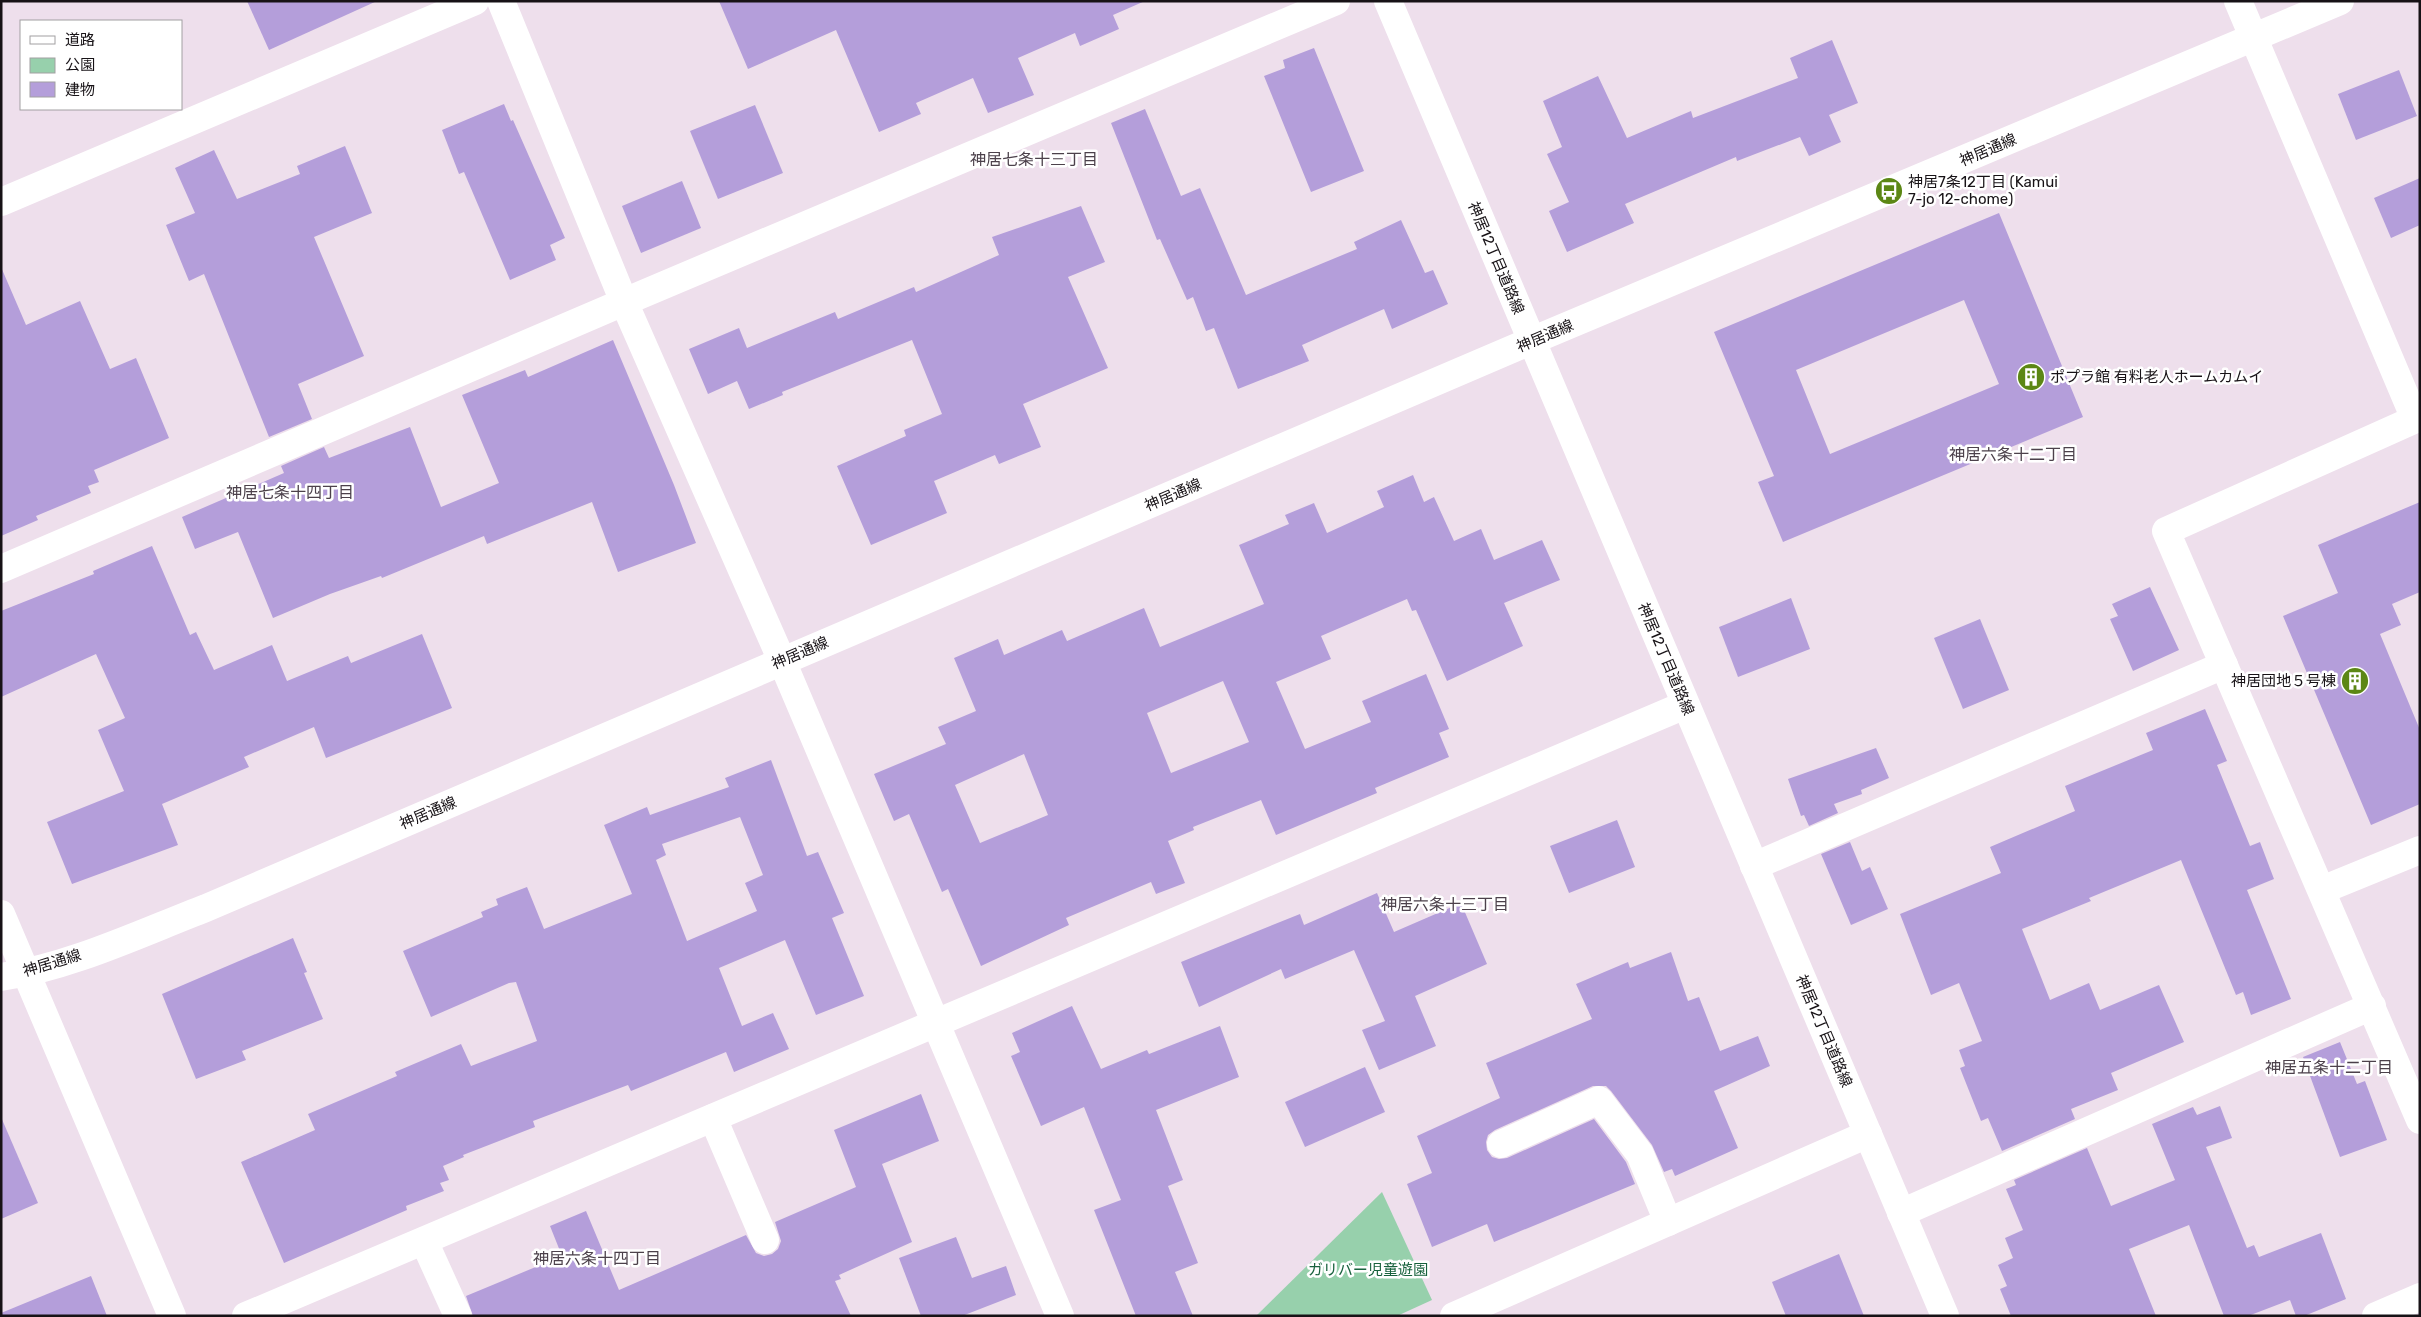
<svg xmlns="http://www.w3.org/2000/svg" width="2421" height="1317" font-family="Rubik,'Noto Sans JP',sans-serif">
  <style>
    .green { fill: #97d0ac }
    .building { fill: #b49eda; fill-rule: evenodd }
    .lines { fill: none; stroke-linecap: round; stroke-linejoin: round }
    .minor { stroke: #fff; stroke-width: 28 }
    .labels { text-anchor: middle; stroke-width: 5; stroke-linejoin: round; paint-order: stroke }
    .street-label { font-size: 15px; fill: #171216; stroke: #fff }
    .poi-label { font-size: 15px; fill: #171216; stroke: #fff; text-anchor: start }
    .park-label { font-size: 15px; fill: #18623d; stroke: #fff }
    .neighbourhood-label { font-size: 16px; fill: #4c414b; stroke: #fff }
  </style>
  <rect width="100%" height="100%" fill="#eedfec"/>
  <polygon class="green" points="1382,1192 1432,1300 1397,1316 1256,1316"/>
  <g class="building">
    <polygon points="247,1 377,1 269,50"/>
    <polygon points="719,1 1145,1 1113,15 1119,29 1080,46 1075,33 1018,58 1034,95 988,113 973,78 916,103 921,114 879,132 836,30 748,69"/>
    <polygon points="1832,40 1858,103 1829,115 1841,142 1809,156 1800,137 1737,161 1736,157 1625,204 1634,223 1567,252 1549,211 1569,202 1547,154 1562,147 1543,101 1598,76 1627,138 1691,111 1693,118 1798,78 1790,58"/>
    <polygon points="1314,48 1364,171 1311,192 1264,76 1285,68 1283,60"/>
    <polygon points="2399,70 2417,116 2356,140 2338,94"/>
    <polygon points="504,104 511,121 513,120 565,238 550,245 556,260 510,280 464,172 459,174 442,130"/>
    <polygon points="755,105 783,173 718,199 690,131"/>
    <polygon points="1145,109 1181,196 1200,188 1246,295 1357,249 1354,242 1401,220 1425,273 1433,270 1448,304 1392,329 1384,309 1302,345 1309,361 1238,389 1214,328 1206,331 1193,297 1187,300 1160,239 1157,240 1111,123"/>
    <polygon points="345,146 372,213 314,237 364,356 298,384 312,419 269,437 204,274 189,281 166,225 195,213 175,168 214,150 237,199 300,174 297,166"/>
    <polygon points="2420,178 2420,225 2391,238 2374,198"/>
    <polygon points="682,181 701,228 641,253 622,206"/>
    <polygon points="1081,206 1105,262 1068,277 1108,368 1023,404 1041,447 999,464 995,455 934,481 947,513 871,545 837,466 906,436 904,430 942,414 912,340 782,392 783,395 749,409 737,381 708,394 689,349 739,328 747,348 835,312 838,319 914,287 916,292 999,255 992,237"/>
    <path d="M1999,213L2083,417L1783,542L1758,482L1774,476L1714,332ZM1964,300L1999,384L1830,454L1796,370Z"/>
    <polygon points="1,267 26,325 80,301 110,369 136,358 169,438 94,470 99,482 88,486 91,493 36,516 38,520 1,536"/>
    <polygon points="613,340 674,485 696,543 618,572 592,502 487,544 484,536 382,578 381,576 330,594 273,618 238,532 195,549 182,517 284,473 281,466 324,447 329,458 410,427 441,507 499,483 462,395 525,370 528,377"/>
    <path d="M1413,475L1424,502L1434,497L1454,541L1481,529L1494,560L1542,540L1560,580L1504,603L1523,646L1447,681L1416,610L1412,611L1407,599L1321,636L1331,659L1276,682L1305,749L1371,722L1362,701L1426,674L1449,729L1439,733L1449,757L1375,788L1377,793L1276,835L1261,800L1193,827L1194,830L1168,841L1185,883L1156,894L1151,882L1066,918L1069,925L981,966L948,889L942,892L909,814L894,821L874,774L946,744L938,727L976,711L954,658L998,639L1004,655L1062,630L1067,641L1144,608L1160,647L1264,604L1239,545L1289,524L1285,515L1314,503L1327,533L1384,507L1377,491ZM1223,681L1249,742L1171,773L1147,713ZM1024,754L1048,815L980,843L955,785Z"/>
    <polygon points="2420,502 2420,592 2392,604 2401,625 2380,634 2420,730 2420,804 2371,825 2283,616 2338,593 2318,545"/>
    <polygon points="152,546 190,635 196,632 214,670 272,645 287,681 348,656 351,663 422,634 452,708 326,758 314,727 244,757 249,767 162,804 178,845 72,884 47,822 124,791 98,730 125,718 96,654 1,697 1,611 94,574 93,571"/>
    <polygon points="2150,587 2179,650 2133,671 2110,619 2118,616 2112,604"/>
    <polygon points="1791,598 1810,649 1738,677 1719,627"/>
    <polygon points="1980,619 2009,690 1963,709 1934,638"/>
    <polygon points="2205,709 2227,761 2217,765 2250,846 2260,842 2274,879 2247,890 2291,999 2251,1015 2243,992 2236,995 2181,860 2089,898 2091,901 2022,929 2050,1000 2089,983 2100,1010 2159,985 2184,1042 2111,1073 2118,1090 2071,1109 2075,1119 2002,1151 1988,1118 1981,1121 1960,1068 1965,1066 1959,1050 1982,1041 1959,983 1931,995 1900,914 2001,873 1990,847 2075,811 2065,786 2153,750 2146,733"/>
    <polygon points="1876,748 1889,778 1861,790 1862,794 1834,804 1838,813 1809,826 1804,815 1801,816 1788,779"/>
    <path d="M771,760L807,856L818,852L844,913L832,918L864,996L816,1015L785,940L719,968L742,1026L773,1013L789,1049L734,1072L726,1052L631,1091L628,1085L533,1121L535,1127L463,1155L464,1157L443,1166L449,1180L440,1183L444,1191L406,1206L407,1210L284,1263L241,1162L315,1130L308,1114L397,1076L395,1072L461,1044L471,1066L537,1041L516,982L509,983L431,1017L403,951L483,917L481,912L498,905L496,899L527,887L544,929L632,894L604,825L647,807L650,815L729,787L725,778ZM740,817L763,875L745,883L757,911L687,941L656,860L666,855L662,844Z"/>
    <polygon points="1617,820 1635,867 1569,893 1550,846"/>
    <polygon points="1850,842 1862,871 1870,867 1888,909 1851,925 1821,854"/>
    <polygon points="1377,893 1394,932 1461,903 1487,964 1415,996 1436,1046 1379,1070 1362,1030 1385,1021 1354,950 1285,979 1281,969 1199,1007 1181,962 1300,914 1304,925"/>
    <polygon points="293,938 307,972 304,973 323,1019 242,1051 246,1060 196,1079 162,994"/>
    <polygon points="1671,952 1688,1001 1699,997 1720,1051 1758,1036 1770,1066 1714,1091 1738,1148 1675,1176 1672,1169 1664,1172 1652,1145 1611,1091 1606,1086 1593,1086 1495,1130 1488,1135 1486,1142 1487,1150 1492,1157 1499,1159 1507,1158 1594,1119 1626,1162 1635,1184 1494,1242 1487,1224 1432,1247 1407,1184 1432,1173 1417,1136 1500,1098 1486,1063 1592,1019 1576,984 1628,962 1630,968"/>
    <polygon points="1072,1006 1101,1069 1147,1050 1149,1054 1220,1026 1239,1077 1156,1110 1183,1180 1168,1186 1198,1263 1175,1272 1193,1316 1136,1316 1094,1210 1121,1200 1084,1107 1041,1126 1011,1056 1020,1052 1012,1033"/>
    <polygon points="2340,1042 2357,1084 2365,1081 2387,1140 2340,1157 2303,1057"/>
    <polygon points="1365,1067 1385,1112 1305,1147 1285,1102"/>
    <polygon points="921,1094 939,1141 882,1164 912,1242 839,1275 841,1279 835,1281 851,1316 473,1316 466,1296 562,1256 550,1226 586,1211 619,1290 746,1235 756,1253 764,1256 772,1254 778,1249 781,1241 775,1222 856,1187 834,1130"/>
    <polygon points="2220,1106 2232,1138 2206,1147 2247,1248 2254,1245 2259,1257 2321,1233 2346,1299 2304,1316 2296,1316 2290,1300 2248,1316 2224,1316 2189,1225 2129,1249 2156,1316 2011,1316 2000,1289 2007,1286 1998,1265 2013,1258 2005,1238 2023,1230 2006,1189 2016,1185 2014,1180 2087,1148 2111,1206 2175,1180 2152,1124 2193,1107 2197,1115"/>
    <polygon points="1,1117 38,1203 1,1219"/>
    <polygon points="956,1237 972,1278 1006,1266 1016,1295 962,1316 921,1316 899,1258"/>
    <polygon points="1839,1254 1864,1316 1786,1316 1772,1282"/>
    <polygon points="91,1276 107,1316 1,1316 1,1313"/>
  </g>
  <g class="lines">
    <g class="minor">
      <polyline points="501,1 624,302 782,661 1060,1316"/>
      <polyline points="1388,1 1945,1316"/>
      <polyline points="2238,1 2415,419"/>
      <polyline points="1,202 475,1"/>
      <polyline points="2420,417 2166,531 2420,1120"/>
      <polyline points="1,569 624,302 1336,1"/>
      <polyline points="1754,866 2224,665"/>
      <polyline points="2322,890 2420,850"/>
      <polyline points="1,914 172,1316"/>
      <path d="M1,977C70,967 141,933 206,908L1531,341L2340,1"/>
      <polyline points="713,1118 765,1240"/>
      <polyline points="1501,1144 1599,1100 1640,1154 1668,1222"/>
      <polyline points="1901,1213 2372,1006"/>
      <polyline points="424,1241 458,1316"/>
      <polyline points="246,1316 1685,705"/>
      <polyline points="1454,1316 1868,1134"/>
      <polyline points="2376,1316 2420,1297"/>
    </g>
  </g>
  <defs>
    <symbol id="bus-disc" viewBox="-11 -11 22 22"><circle r="9.5" fill="#5c8715" stroke="#fff"/><path d="M-5-6H5V4H4V6H2V4H-2V6H-4V4H-5ZM-3.5-4V0h7V-4ZM-3.5 1.2v1.5H-2V1.2ZM2 1.2v1.5H3.5V1.2Z" fill="#fff"/></symbol>
    <symbol id="building-disc" viewBox="-11 -11 22 22"><circle r="9.5" fill="#5c8715" stroke="#fff"/><path d="M-4-6H4V6H1V3H-1V6H-4ZM-2.5-4.3h1.7v1.8h-1.7ZM.8-4.3h1.7v1.8H.8ZM-2.5-1h1.7V.8h-1.7ZM.8-1h1.7V.8H.8Z" fill="#fff"/></symbol>
  </defs>
  <g fill-rule="evenodd">
    <use href="#bus-disc" x="1873" y="175" width="32" height="32"/>
    <use href="#building-disc" x="2015" y="361" width="32" height="32"/>
    <use href="#building-disc" x="2339" y="665" width="32" height="32"/>
  </g>
  <g class="labels">
    <g class="street-label">
      <text transform="translate(1988 150) rotate(-23)" y="5">神居通線</text>
      <text transform="translate(1496 258) rotate(67)" y="5">神居12丁目道路線</text>
      <text transform="translate(1545 336) rotate(-23)" y="5">神居通線</text>
      <text transform="translate(1173 495) rotate(-23)" y="5">神居通線</text>
      <text transform="translate(800 653) rotate(-23)" y="5">神居通線</text>
      <text transform="translate(1666 659) rotate(67)" y="5">神居12丁目道路線</text>
      <text transform="translate(428 813) rotate(-23)" y="5">神居通線</text>
      <text transform="translate(52 963) rotate(-17)" y="5">神居通線</text>
      <text transform="translate(1824 1031) rotate(67)" y="5">神居12丁目道路線</text>
    </g>
    <g class="poi-label">
      <text x="1908" y="187">神居7条12丁目 (Kamui<tspan x="1908" dy="17">7-jo 12-chome)</tspan></text>
      <text x="2050" y="382">ポプラ館 有料老人ホームカムイ</text>
      <text x="2336" y="686" text-anchor="end">神居団地５号棟</text>
    </g>
    <g class="park-label">
      <text x="1368" y="1275">ガリバー児童遊園</text>
    </g>
    <g class="neighbourhood-label">
      <text x="1034" y="165">神居七条十三丁目</text>
      <text x="2013" y="460">神居六条十二丁目</text>
      <text x="290" y="498">神居七条十四丁目</text>
      <text x="1445" y="910">神居六条十三丁目</text>
      <text x="2329" y="1073">神居五条十二丁目</text>
      <text x="597" y="1264">神居六条十四丁目</text>
    </g>
  </g>
  <rect width="2421" height="1317" fill="none" stroke="#171216" stroke-width="5"/>
  <rect x="20" y="20" width="162" height="90" fill="#ffffff" stroke="#a2a0a2"/>
  <rect x="30" y="36" width="25" height="8" fill="#ffffff" stroke="#a2a0a2"/>
  <text x="65" y="45" font-size="15" fill="#171216">道路</text>
  <rect x="30" y="58" width="25" height="15" fill="#97d0ac" stroke="#a2a0a2"/>
  <text x="65" y="70" font-size="15" fill="#171216">公園</text>
  <rect x="30" y="82" width="25" height="15" fill="#b49eda" stroke="#a2a0a2"/>
  <text x="65" y="95" font-size="15" fill="#171216">建物</text>
</svg>
